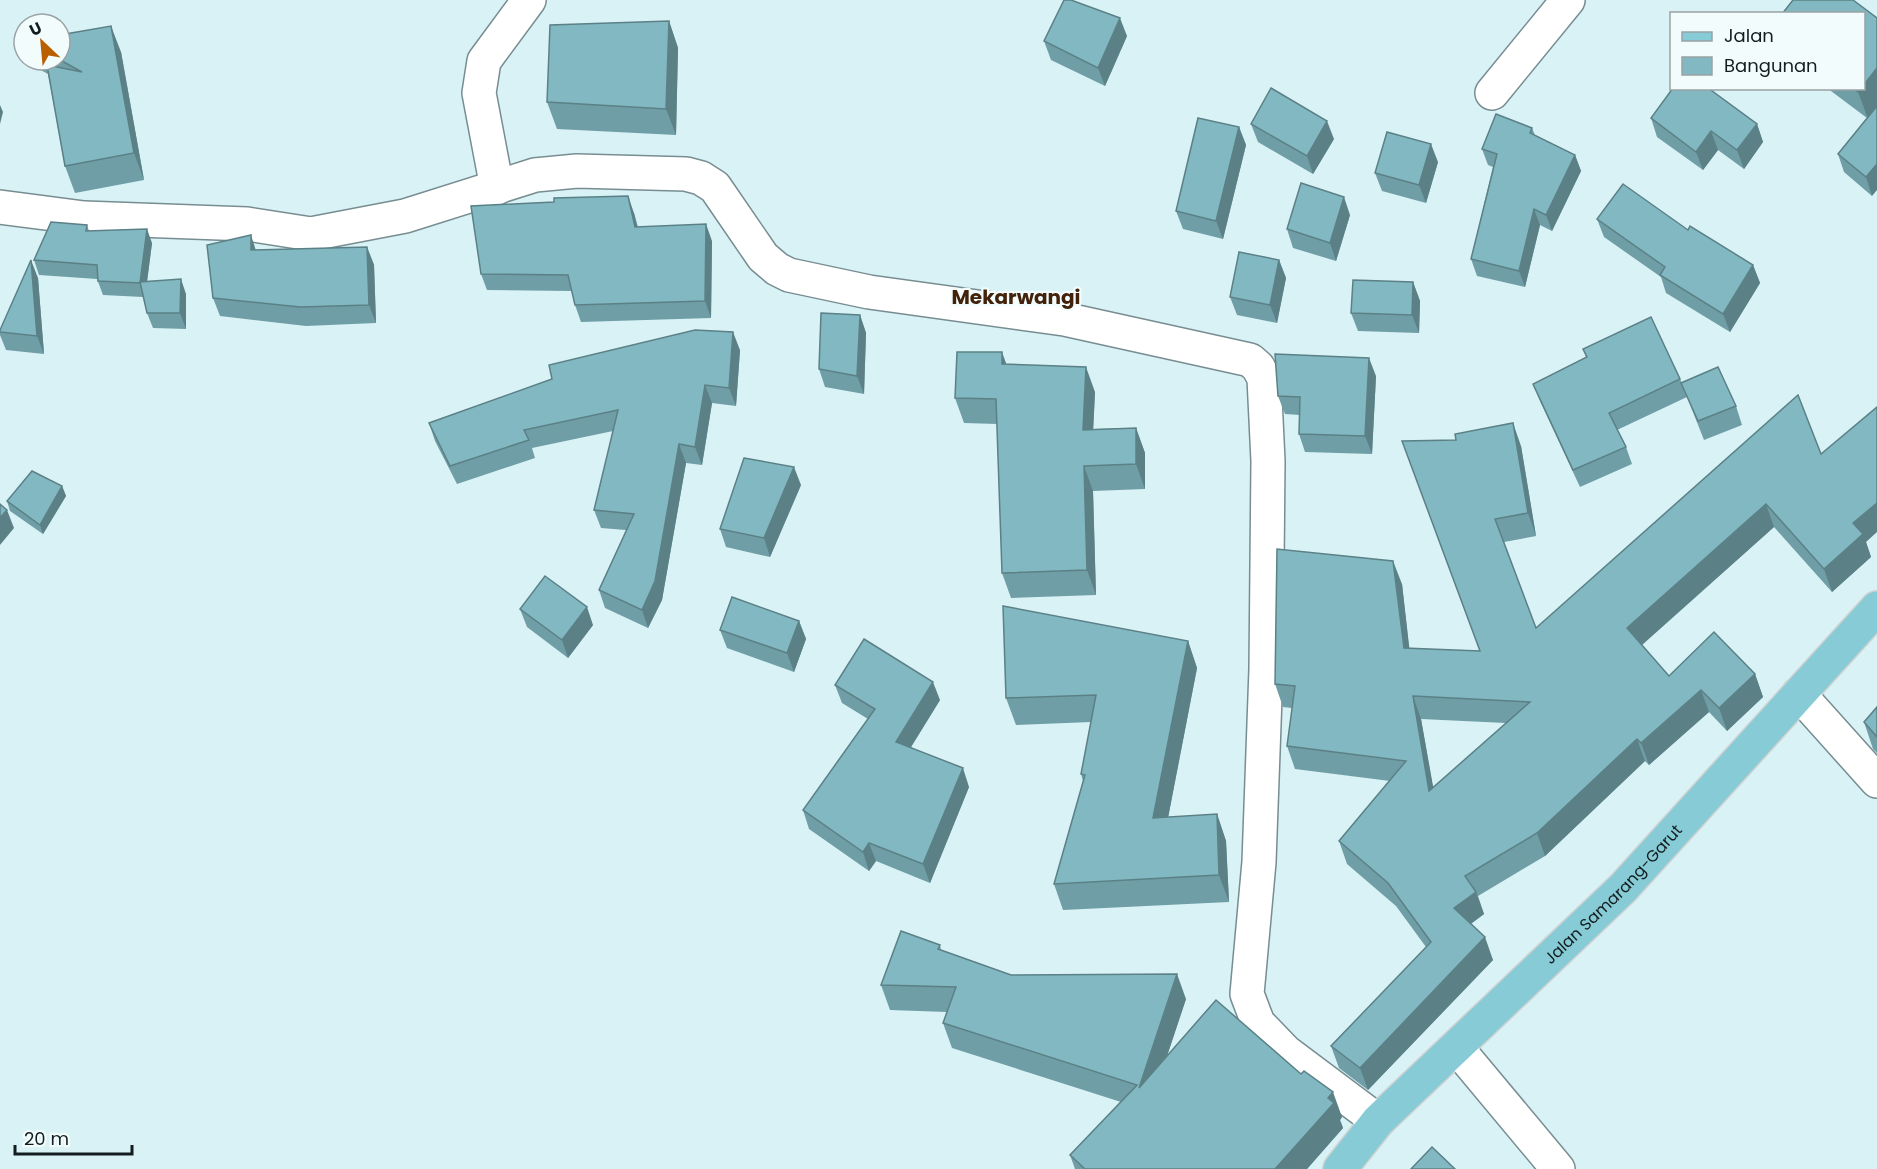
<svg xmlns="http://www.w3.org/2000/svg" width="1877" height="1169" font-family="Poppins,sans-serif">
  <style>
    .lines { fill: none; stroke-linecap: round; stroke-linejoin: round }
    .minor-casing { stroke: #778d91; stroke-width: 36 }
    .major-casing { stroke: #d0d2d2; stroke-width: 36 }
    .minor { stroke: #fff; stroke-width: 33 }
    .major { stroke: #86cbd5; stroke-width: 33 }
    .wall { fill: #709ea6; fill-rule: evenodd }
    .shaded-wall { fill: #5b8187 }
    .building { fill: #82b8c1; stroke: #5b8187; stroke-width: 1.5; fill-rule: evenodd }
    .labels { text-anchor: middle; stroke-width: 4.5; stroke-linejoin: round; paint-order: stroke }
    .street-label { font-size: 16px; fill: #131c1e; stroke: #f2fcfd }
    .quarter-label { font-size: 20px; font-weight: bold; fill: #42220a; stroke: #f2fcfd }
  </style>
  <rect width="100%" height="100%" fill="#d9f2f6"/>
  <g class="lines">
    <defs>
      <g id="minor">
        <polyline points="1492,93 1568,0"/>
        <polyline points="497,188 479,93 484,61 529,0"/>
        <polyline points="0,207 84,218 247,224 311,234 405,216 535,175 577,171 686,174 701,178 715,187 763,257 777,269 789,275 869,292 1064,319 1250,360 1258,367 1264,378 1268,461 1266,669 1259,862 1247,994 1258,1023 1286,1052 1378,1121"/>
        <polyline points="1799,694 1877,781"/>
        <polyline points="1457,1048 1558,1169"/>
      </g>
      <g id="major">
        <path id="s1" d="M1340,1169L1378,1121L1623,888L1877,608"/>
      </g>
    </defs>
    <use href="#minor" class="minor-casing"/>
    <use href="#major" class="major-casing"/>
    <use href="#minor" class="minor"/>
    <use href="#major" class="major"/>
  </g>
  <g class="wall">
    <polygon points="1877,18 1872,196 1844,172 1838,154 1867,118 1827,88 1863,88"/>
    <polygon points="669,21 678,48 676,135 557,129 547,102"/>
    <polygon points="1127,36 1105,86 1051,60 1044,41"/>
    <polygon points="121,52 144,180 75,193 65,166 48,74 37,68 35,60 60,60"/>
    <polygon points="1651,118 1757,124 1763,142 1744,169 1718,150 1703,170 1657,137"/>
    <polygon points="1251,124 1334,139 1313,174 1258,142"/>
    <polygon points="1239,127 1246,145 1223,239 1183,229 1176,211"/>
    <polygon points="1532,128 1535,135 1575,155 1581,171 1552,231 1540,225 1525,287 1477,276 1471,259 1493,167 1488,165 1482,149"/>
    <polygon points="1438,162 1426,203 1382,191 1375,173"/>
    <polygon points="634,213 638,227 712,241 711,318 581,322 575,305 572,291 487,290 481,274"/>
    <polygon points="1350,215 1336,261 1293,248 1287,229"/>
    <polygon points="1597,219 1688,230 1753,265 1760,283 1730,332 1666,293 1661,277 1604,237"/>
    <polygon points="87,225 89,231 152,243 147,282 186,294 186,329 153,328 147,313 143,297 103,295 97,279 39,275 34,260"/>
    <polygon points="367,247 374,265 376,323 306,326 220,316 213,298 256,250"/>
    <polygon points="1279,260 1286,278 1277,323 1237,315 1230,297"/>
    <polygon points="38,278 44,354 6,350 0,335 0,330"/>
    <polygon points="1413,282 1420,301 1419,333 1358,331 1351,313"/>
    <polygon points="860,315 866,333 864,394 825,387 819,369"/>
    <polygon points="1583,349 1680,379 1682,383 1736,406 1742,425 1704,440 1687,397 1617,430 1626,447 1632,464 1580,487 1540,401 1533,384 1586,357"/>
    <polygon points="740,350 736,406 712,403 702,465 686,463 662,600 648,628 605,608 599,590 626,530 601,528 594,510 613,431 532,448 535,458 457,484 435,441 429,423"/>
    <polygon points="1006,364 1095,392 1093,429 1136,428 1145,453 1145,489 1093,491 1096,595 1011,598 1002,573 997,424 964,423 955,398"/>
    <polygon points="1376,376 1372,454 1305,452 1299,434 1300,415 1285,414 1278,396"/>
    <path d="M1402,441L1521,446L1536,536L1504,542L1536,628L1821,454L1866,542L1871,557L1832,592L1774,527L1642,645L1669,676L1755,674L1763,697L1727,731L1709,712L1649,765L1645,761L1545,856L1478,896L1484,914L1471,924L1493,960L1368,1090L1339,1068L1331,1046L1426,947L1396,906L1347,864L1339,841L1390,781L1295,769L1287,746L1292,708L1283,707L1275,684L1402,584L1409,648L1480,651ZM1421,719L1506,723L1433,788Z"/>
    <polygon points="801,485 770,557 726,547 720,529"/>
    <polygon points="62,486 66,496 43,534 10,511 7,501"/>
    <polygon points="520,609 593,625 568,658 527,627"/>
    <polygon points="799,621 806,639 794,672 727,648 720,630"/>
    <polygon points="1188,641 1197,668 1168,817 1217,814 1226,841 1229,902 1063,910 1054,884 1083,781 1081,774 1091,722 1016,725 1006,698"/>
    <polygon points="835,685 940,700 911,747 969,787 930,883 876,861 869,871 809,829 803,810 868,719 842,703"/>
    <polygon points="1877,707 1877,753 1873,749 1864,722"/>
    <polygon points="940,945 941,950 1011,975 1186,999 1167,1056 1342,1117 1340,1120 1343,1128 1307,1169 1075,1169 1070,1155 1121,1102 952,1048 943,1023 947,1012 890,1010 881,985"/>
  </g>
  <g class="shaded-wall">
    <polygon points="1120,18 1127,36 1105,86 1098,68"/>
    <polygon points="669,21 678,48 676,135 666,109"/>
    <polygon points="111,26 121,52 144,180 134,153"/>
    <polygon points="1877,68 1877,107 1868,119 1858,92 1861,88 1863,88 1863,86"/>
    <polygon points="0,105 3,112 0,124"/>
    <polygon points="1327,121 1334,139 1313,174 1307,156"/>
    <polygon points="1757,124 1763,142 1744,169 1737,150"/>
    <polygon points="1239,127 1246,145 1223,239 1216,221"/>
    <polygon points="1711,131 1718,150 1703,170 1696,152"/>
    <polygon points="1431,144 1438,162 1426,203 1419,185"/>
    <polygon points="1575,155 1581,171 1552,231 1546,215"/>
    <polygon points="1877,164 1877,190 1872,196 1866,177"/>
    <polygon points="628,196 634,213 641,243 635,227"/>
    <polygon points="1344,197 1350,215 1336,261 1330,243"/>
    <polygon points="1534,209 1540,225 1525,287 1519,271"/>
    <polygon points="706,224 712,241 711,318 705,301"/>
    <polygon points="147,229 152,243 145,297 140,283"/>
    <polygon points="251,235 257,254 251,250"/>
    <polygon points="367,247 374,265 376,323 369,305"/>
    <polygon points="31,260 38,278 44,354 37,336"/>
    <polygon points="1279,260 1286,278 1277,323 1270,305"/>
    <polygon points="1753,265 1760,283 1730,332 1723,314"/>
    <polygon points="181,279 186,294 186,329 180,313"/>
    <polygon points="1413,282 1420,301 1419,333 1412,315"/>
    <polygon points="860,315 866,333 864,394 857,376"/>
    <polygon points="733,332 740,350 736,406 729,388"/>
    <polygon points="1002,352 1011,377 1002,364"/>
    <polygon points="1369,358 1376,376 1372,454 1365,436"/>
    <polygon points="1086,367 1095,392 1092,455 1083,430"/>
    <polygon points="705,385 712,403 702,465 695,447"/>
    <polygon points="1513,423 1521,446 1536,536 1528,513"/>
    <polygon points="1136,428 1145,453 1145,489 1136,464"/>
    <polygon points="679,444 686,463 662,600 648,628 642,610"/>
    <polygon points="1084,466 1093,491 1096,595 1087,570"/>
    <polygon points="794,467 801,485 770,557 764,538"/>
    <polygon points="62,486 66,496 43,534 40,525"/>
    <polygon points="1877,503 1877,532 1866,542 1871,557 1832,592 1824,569 1853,523"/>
    <polygon points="1766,504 1774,527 1635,651 1627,628"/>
    <polygon points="7,510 14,528 0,545 0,518"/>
    <polygon points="1393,561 1402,584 1412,671 1404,648"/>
    <polygon points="587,607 593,625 568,658 562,640"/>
    <polygon points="799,621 806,639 794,672 787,653"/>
    <polygon points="1188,641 1197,668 1163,844 1153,818"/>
    <polygon points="1755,674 1763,697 1727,731 1719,708"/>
    <polygon points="933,682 940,700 903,760 896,742"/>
    <polygon points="1701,690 1709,712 1649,765 1641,743"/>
    <polygon points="1413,696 1421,719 1438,814 1429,791"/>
    <polygon points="1637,739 1645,761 1545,856 1537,833"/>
    <polygon points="963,768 969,787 930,883 923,864"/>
    <polygon points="1217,814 1226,841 1229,902 1219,875"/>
    <polygon points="869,843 876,861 869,871 863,852"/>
    <polygon points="1476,892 1484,914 1462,930 1454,908"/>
    <polygon points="1485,937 1493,960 1368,1090 1360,1068"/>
    <polygon points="1177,974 1186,999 1148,1113 1139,1088"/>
    <polygon points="1333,1092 1342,1117 1340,1120 1343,1128 1307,1169 1275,1169 1328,1098"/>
  </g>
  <g class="building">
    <polygon points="1064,0 1071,0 1120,18 1098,68 1044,41"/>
    <polygon points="1793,0 1853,0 1877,18 1877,68 1863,86 1863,14 1782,14"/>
    <polygon points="669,21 666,109 547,102 550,25"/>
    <polygon points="111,26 134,153 65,166 47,65 82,72 60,60 60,35"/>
    <polygon points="1271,88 1327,121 1307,156 1251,124"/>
    <polygon points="1673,88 1708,88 1757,124 1737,150 1711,131 1696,152 1651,118"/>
    <polygon points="1853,88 1861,88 1858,92"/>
    <polygon points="1877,106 1877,164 1866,177 1838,154"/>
    <polygon points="1496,114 1532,128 1530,133 1575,155 1546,215 1534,209 1519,271 1471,259 1497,154 1482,149"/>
    <polygon points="1198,118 1239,127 1216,221 1176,211"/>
    <polygon points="1387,132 1431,144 1419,185 1375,173"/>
    <polygon points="1301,183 1344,197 1330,243 1287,229"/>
    <polygon points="1623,184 1688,230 1690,226 1753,265 1723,314 1660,275 1665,267 1597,219"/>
    <polygon points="628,196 635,227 706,224 705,301 575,305 568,275 481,274 471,206 554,202 554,198"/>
    <polygon points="51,222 87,225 86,231 147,229 140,283 98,281 97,265 34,260"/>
    <polygon points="251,235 251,250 367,247 369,305 300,307 213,298 207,245"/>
    <polygon points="1239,252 1279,260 1270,305 1230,297"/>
    <polygon points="31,260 37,336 0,332 0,330"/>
    <polygon points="181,279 180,313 147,313 140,282"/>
    <polygon points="1353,280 1413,282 1412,315 1351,313"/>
    <polygon points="821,313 860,315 857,376 819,369"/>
    <polygon points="1651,317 1680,379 1609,413 1626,447 1573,470 1533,384 1587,357 1583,349"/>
    <polygon points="695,330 733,332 729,388 705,385 695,447 679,444 655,581 642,610 599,590 634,514 594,510 618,410 524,430 529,440 450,466 429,423 552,379 549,365"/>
    <polygon points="957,352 1002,352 1002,364 1086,367 1083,430 1136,428 1136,464 1084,466 1087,570 1002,573 996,399 955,398"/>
    <polygon points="1275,354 1369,358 1365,436 1299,434 1300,397 1278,396"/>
    <polygon points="1718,367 1736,406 1698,421 1681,383"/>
    <path d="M1798,395L1821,454L1877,407V503L1853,523L1863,534L1824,569L1766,504L1627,628L1669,676L1714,632L1755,674L1719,708L1701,690L1641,743L1637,739L1537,833L1465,876L1476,892L1454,908L1485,937L1360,1068L1331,1046L1431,942L1388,883L1339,841L1406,761L1287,746L1295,686L1275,684L1277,549L1393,561L1404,648L1480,651L1402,441L1456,440L1455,434L1513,423L1528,513L1495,519L1536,628ZM1413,696L1530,702L1429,791Z"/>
    <polygon points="744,458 794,467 764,538 720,529"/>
    <polygon points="32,471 62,486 40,525 7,501"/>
    <polygon points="0,504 7,510 0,518"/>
    <polygon points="545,576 587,607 562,640 520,609"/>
    <polygon points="732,597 799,621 787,653 720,630"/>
    <polygon points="1003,606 1188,641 1153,818 1217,814 1219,875 1054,884 1085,775 1081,774 1096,695 1006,698"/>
    <polygon points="864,639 933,682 896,742 963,768 923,864 869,843 863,852 803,810 875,709 835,685"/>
    <polygon points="1877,707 1877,737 1864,722"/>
    <polygon points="901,931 940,945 938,949 1011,975 1177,974 1139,1088 1216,1000 1301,1074 1304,1071 1333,1092 1328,1098 1334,1103 1275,1169 1085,1169 1070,1155 1137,1085 943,1023 956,987 881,985"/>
    <polygon points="1432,1147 1455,1169 1411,1169"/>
  </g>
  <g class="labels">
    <g class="street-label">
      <text dy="6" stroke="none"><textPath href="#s1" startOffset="388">Jalan Samarang-Garut</textPath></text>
    </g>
    <g class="quarter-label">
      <text x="1016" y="304">Mekarwangi</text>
    </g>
  </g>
  <rect x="1670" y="12" width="195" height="78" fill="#f2fcfd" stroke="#99a2a4" stroke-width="1.5"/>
  <rect x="1682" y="32" width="30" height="9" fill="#86cbd5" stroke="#99a2a4" stroke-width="1.5"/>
  <text x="1724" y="42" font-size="18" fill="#131c1e">Jalan</text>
  <rect x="1682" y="57" width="30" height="18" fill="#82b8c1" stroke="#99a2a4" stroke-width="1.5"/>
  <text x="1724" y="72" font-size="18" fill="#131c1e">Bangunan</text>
  <g transform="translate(42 42) rotate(334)"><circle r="28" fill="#f2fcfd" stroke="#99a2a4" stroke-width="1.5"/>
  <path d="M0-4.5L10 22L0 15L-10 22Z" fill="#b95f00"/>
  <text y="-9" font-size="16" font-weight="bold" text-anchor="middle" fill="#131c1e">U</text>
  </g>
  <path d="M15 1145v9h117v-9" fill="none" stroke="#131c1e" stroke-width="3"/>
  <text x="24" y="1145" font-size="18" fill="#131c1e" stroke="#f2fcfd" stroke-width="4.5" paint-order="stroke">20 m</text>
</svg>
